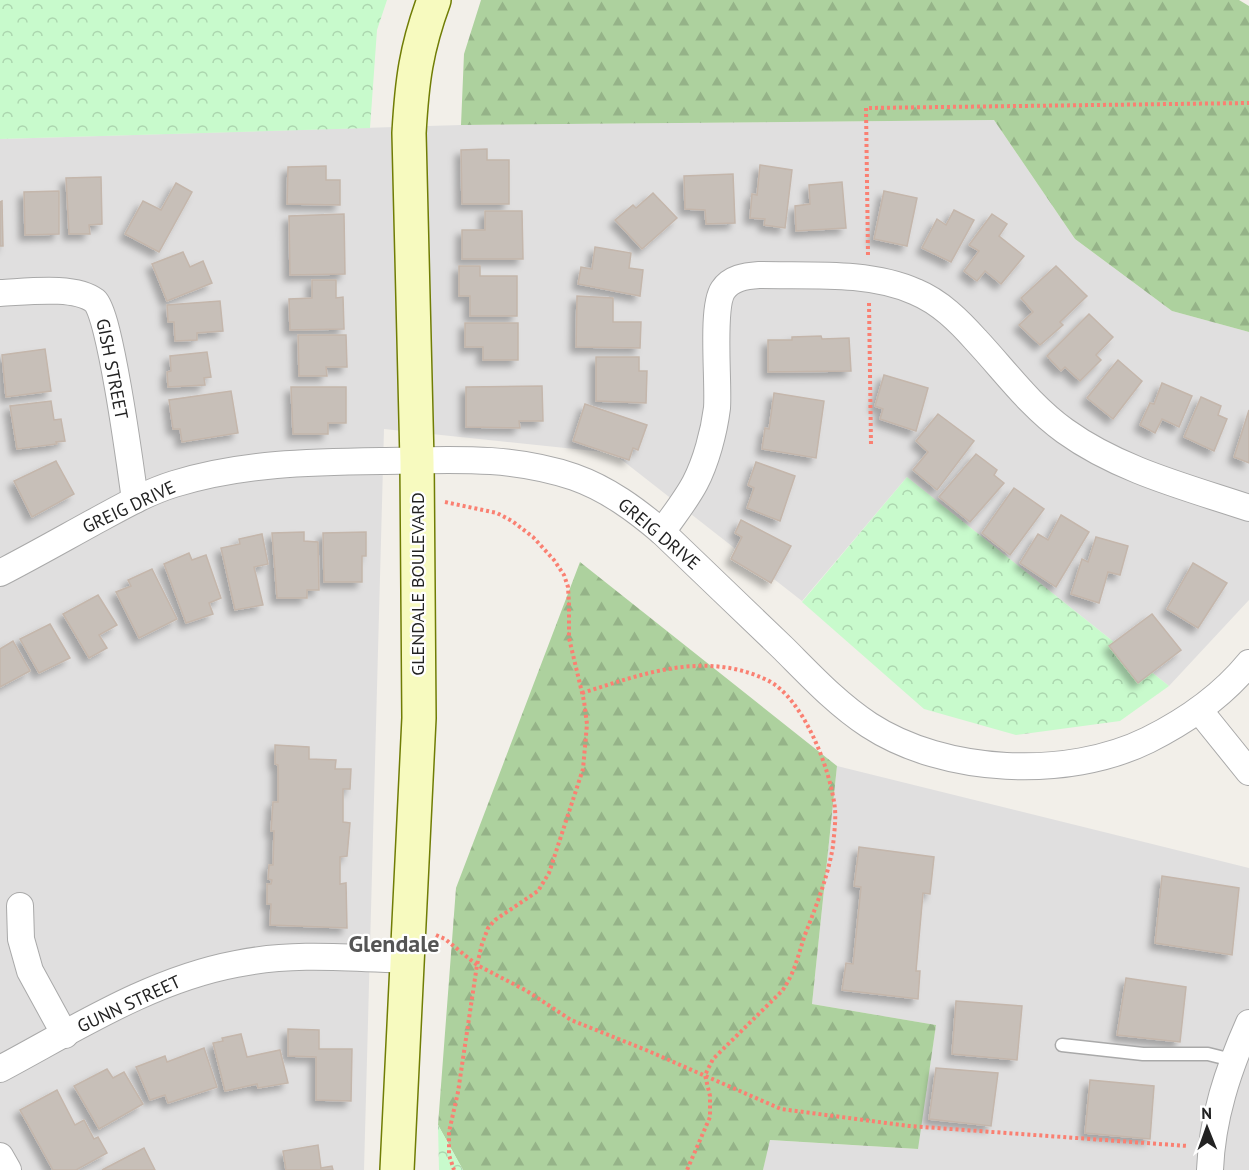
<svg xmlns="http://www.w3.org/2000/svg" width="1249" height="1170" font-family="'PT Sans',sans-serif">
  <style>
    .residential { fill: #e0dfdf }
    .forest { fill: url(#forest-firs) }
    .park { fill: url(#park-crowns) }
    .building { fill: #c7bfb8; stroke: #c4b6ab; stroke-width: 1.5; filter: url(#shadow) }
    .lines { fill: none; stroke-linecap: round; stroke-linejoin: round }
    .lane-casing { stroke: #a9a9a9; stroke-width: 15 }
    .street-casing { stroke: #a9a9a9; stroke-width: 28 }
    .secondary-casing { stroke: #707d05; stroke-width: 36 }
    .path { stroke: #fa8072; stroke-width: 4; stroke-dasharray: 3 3; stroke-linecap: butt }
    .lane { stroke: #fff; stroke-width: 12 }
    .street { stroke: #fff; stroke-width: 26 }
    .secondary { stroke: #f7fabf; stroke-width: 33 }
    .labels { text-anchor: middle; stroke-width: 4.5; stroke-linejoin: round; paint-order: stroke }
    .street-label { font-size: 18px; fill: #222; stroke: #fff }
    .district-label { font-size: 24px; font-weight: bold; fill: #555; stroke: #fff }
  </style>
  <defs>
    <pattern id="forest-firs" width="22" height="20" patternUnits="userSpaceOnUse" patternTransform="scale(1.5)"><rect width="22" height="20" fill="#add19e"/><path d="M5 1l3.5 6h-7zM16 11l3.5 6h-7z" fill="#95b388"/></pattern>
    <pattern id="park-crowns" width="20" height="18" patternUnits="userSpaceOnUse" patternTransform="scale(1.5)"><rect width="20" height="18" fill="#c8facc"/><path d="M2 6a3 3 0 1 1 6 0M12 15a3 3 0 1 1 6 0" fill="none" stroke="#acd6af"/></pattern>
    <filter id="shadow"><feDropShadow dx="-5.5" dy="5.5" stdDeviation="3" flood-color="#0004"/></filter>
  </defs>
  <rect width="100%" height="100%" fill="#f2efe9"/>
  <g class="residential">
    <polygon points="994,120 1075,239 1172,311 1249,332 1249,600 1169,686 907,477 802,601 613,453 384,429 364,1170 0,1170 0,139 461,125"/>
    <polygon points="837,766 1249,868 1249,1170 763,1170 769,1140 917,1149 936,1025 812,1004"/>
  </g>
  <g class="forest">
    <polygon points="481,0 1239,0 1249,6 1249,332 1172,311 1075,239 994,120 461,125 464,54"/>
    <polygon points="580,562 837,766 812,1004 936,1025 918,1149 770,1140 763,1170 463,1170 438,1125 456,888"/>
  </g>
  <g class="park">
    <polygon points="0,0 387,0 377,30 370,128 0,139"/>
    <polygon points="907,477 1169,686 1120,721 1016,735 924,709 802,602"/>
    <polygon points="438,1125 463,1170 439,1170"/>
  </g>
  <g class="building">
    <polygon points="487,149 487,160 509,160 509,204 462,204 461,150"/>
    <polygon points="760,165 792,170 785,228 764,225 765,219 750,218 752,194 757,195"/>
    <polygon points="326,166 326,180 340,180 340,205 287,204 288,167"/>
    <polygon points="733,174 735,223 706,224 705,210 685,209 684,176"/>
    <polygon points="101,177 102,224 89,225 90,234 69,234 66,178"/>
    <polygon points="842,182 846,228 796,231 795,206 810,204 809,185"/>
    <polygon points="176,183 192,192 159,252 125,234 143,201 161,210"/>
    <polygon points="59,191 59,234 25,235 24,192"/>
    <polygon points="884,191 917,198 907,246 874,239"/>
    <polygon points="653,193 677,218 642,249 615,220 633,205 636,208"/>
    <polygon points="2,201 3,246 0,246 0,202"/>
    <polygon points="954,210 974,220 951,262 922,248 937,219 946,225"/>
    <polygon points="485,211 522,211 523,259 462,259 462,230 485,230"/>
    <polygon points="344,214 345,274 290,275 289,216"/>
    <polygon points="992,214 1007,224 999,236 1024,256 1001,284 985,271 977,281 964,271 979,251 969,245"/>
    <polygon points="595,247 631,253 629,268 643,270 640,296 578,284 581,267 592,269"/>
    <polygon points="183,252 190,267 203,261 212,283 167,301 152,264"/>
    <polygon points="459,266 480,266 480,276 517,276 517,316 470,316 470,296 459,296"/>
    <polygon points="1056,266 1087,296 1060,322 1063,325 1040,345 1019,325 1033,312 1021,298"/>
    <polygon points="312,280 336,280 336,298 343,297 344,329 290,330 289,299 312,298"/>
    <polygon points="577,296 613,298 613,322 641,322 640,348 576,347"/>
    <polygon points="220,301 223,331 197,333 197,340 175,341 174,322 168,322 167,305"/>
    <polygon points="1089,314 1113,337 1096,355 1101,360 1080,381 1065,367 1061,371 1047,356"/>
    <polygon points="465,323 518,323 518,360 483,360 483,347 465,347"/>
    <polygon points="298,335 346,335 347,367 326,367 327,376 299,376"/>
    <polygon points="821,336 822,339 849,338 851,371 768,372 768,340 792,340 792,337"/>
    <polygon points="45,349 51,391 6,397 2,355"/>
    <polygon points="207,352 211,377 204,378 205,385 168,387 167,372 171,371 170,356"/>
    <polygon points="596,357 639,357 639,371 647,371 646,403 596,401"/>
    <polygon points="1118,360 1142,381 1113,419 1087,398"/>
    <polygon points="884,375 928,388 916,431 880,419 883,409 875,406"/>
    <polygon points="1162,383 1192,396 1179,427 1162,419 1155,433 1140,425 1150,403 1154,404"/>
    <polygon points="542,386 543,421 519,421 520,428 466,427 466,387"/>
    <polygon points="291,387 346,387 346,423 328,423 328,434 293,434"/>
    <polygon points="231,391 238,433 182,442 180,429 173,429 169,400"/>
    <polygon points="774,393 824,401 816,458 762,449 765,428 769,429"/>
    <polygon points="1201,397 1221,406 1218,415 1227,419 1214,451 1184,437"/>
    <polygon points="51,401 54,420 61,419 65,441 56,442 57,444 17,449 10,406"/>
    <polygon points="585,404 647,425 638,450 633,448 629,460 573,441"/>
    <polygon points="1249,410 1249,463 1234,457"/>
    <polygon points="938,414 974,441 937,490 913,470 928,452 916,441"/>
    <polygon points="976,454 997,470 994,475 1004,483 970,522 939,497"/>
    <polygon points="56,461 74,494 32,517 14,481"/>
    <polygon points="756,462 795,476 780,521 747,508 754,488 748,485"/>
    <polygon points="1014,488 1044,509 1010,555 982,533"/>
    <polygon points="1061,515 1089,532 1056,587 1020,563 1038,534 1048,540"/>
    <polygon points="741,520 791,546 771,583 731,559 742,537 735,533"/>
    <polygon points="304,532 304,541 318,542 319,590 307,590 307,598 277,598 272,533"/>
    <polygon points="366,532 366,556 362,556 362,582 324,582 323,533"/>
    <polygon points="262,534 268,564 254,567 263,605 235,610 221,548 240,544 239,539"/>
    <polygon points="1096,537 1128,546 1120,575 1108,572 1099,603 1071,594 1082,559 1088,562"/>
    <polygon points="189,553 192,560 206,555 221,598 209,603 213,614 186,623 164,564"/>
    <polygon points="1193,563 1227,583 1198,628 1167,609"/>
    <polygon points="152,569 177,619 139,638 116,592 131,586 128,580"/>
    <polygon points="98,595 117,625 99,635 107,648 89,658 63,614"/>
    <polygon points="1152,614 1181,650 1138,683 1109,646"/>
    <polygon points="50,624 70,658 39,673 20,639"/>
    <polygon points="13,641 30,671 0,687 0,649"/>
    <polygon points="275,745 309,747 309,759 336,760 335,769 351,769 350,789 343,789 343,822 350,823 347,856 340,857 340,884 346,883 347,928 270,925 271,904 267,904 267,884 271,884 272,880 268,879 269,865 273,865 274,831 271,831 273,802 278,802 278,765 275,764"/>
    <polygon points="859,847 934,857 930,894 923,893 916,971 920,971 918,999 842,990 846,963 853,964 861,887 854,886"/>
    <polygon points="1162,876 1239,888 1232,955 1155,943"/>
    <polygon points="1126,978 1186,987 1180,1042 1117,1035"/>
    <polygon points="956,1001 1022,1006 1017,1060 952,1054"/>
    <polygon points="288,1029 319,1030 319,1049 352,1049 351,1101 316,1100 316,1057 288,1056"/>
    <polygon points="241,1034 247,1057 280,1050 288,1083 258,1088 257,1084 225,1091 213,1043 223,1041 222,1038"/>
    <polygon points="204,1048 217,1087 168,1103 165,1095 150,1100 136,1067 165,1056 167,1062"/>
    <polygon points="936,1068 998,1073 991,1126 929,1119"/>
    <polygon points="107,1069 113,1078 124,1072 143,1104 99,1129 74,1086"/>
    <polygon points="1090,1080 1154,1086 1150,1139 1085,1133"/>
    <polygon points="57,1090 75,1125 84,1120 94,1139 98,1137 107,1153 76,1170 53,1170 20,1110"/>
    <polygon points="318,1145 321,1168 332,1166 333,1170 286,1170 283,1151"/>
    <polygon points="144,1148 155,1170 102,1170"/>
  </g>
  <g class="lines">
    <defs>
      <polyline id="lane" points="1062,1045 1143,1054 1208,1054 1232,1060"/>
      <g id="street">
        <path d="M0,293C25,292 75,285 95,301C110,313 131,471 135,500"/>
        <path d="M662,532C673,516 686,500 695,483C706,462 714,432 717,408C719,382 711,308 723,290C731,278 745,276 759,275C809,276 870,271 916,292C940,302 959,321 976,340C1005,371 1030,406 1065,431C1119,470 1186,487 1249,508"/>
        <path d="M0,573C31,557 61,540 92,523C118,509 145,493 174,484C241,463 311,462 381,461C449,460 508,455 574,477C608,489 636,510 662,532C703,571 743,610 784,649C811,676 837,704 869,725C944,774 1067,780 1148,740C1186,721 1222,696 1249,663"/>
        <polyline points="1199,710 1249,772"/>
        <polyline points="20,906 21,939 30,971 65,1035"/>
        <path d="M0,1069C75,1029 151,980 236,964C293,952 350,958 408,960"/>
        <polyline points="0,1156 8,1170"/>
        <path d="M1210,1170C1212,1118 1228,1070 1249,1023"/>
      </g>
      <path id="secondary" d="M397,1170L419,718L417,461L409,133C412,81 416,49 434,0"/>
    </defs>
    <use href="#lane" class="lane-casing"/>
    <use href="#street" class="street-casing"/>
    <use href="#secondary" class="secondary-casing"/>
    <g class="path">
      <polyline points="868,255 866,108 1249,103"/>
      <polyline points="869,303 871,444"/>
      <polyline points="445,502 497,513 512,521 533,537 554,560 564,575 568,587 569,604 569,638 584,701 587,724 583,769 549,873 538,891 495,920 488,928 482,944 477,965 458,1092 449,1132 449,1155 454,1170"/>
      <path d="M582,693C643,674 704,650 767,680C804,698 831,771 835,809C836,821 834,834 833,846C828,876 817,904 806,932C798,954 796,971 782,991L713,1059L705,1075L710,1096V1117L687,1170"/>
      <polyline points="436,935 445,939 477,965 527,991 571,1020 646,1050 781,1109 909,1126 1188,1146"/>
    </g>
    <use href="#lane" class="lane"/>
    <use href="#street" class="street"/>
    <use href="#secondary" class="secondary"/>
  </g>
  <g class="labels">
    <g class="street-label">
      <text transform="translate(112 369) rotate(79)" y="6">GISH STREET</text>
      <text transform="translate(129 507) rotate(-25)" y="6">GREIG DRIVE</text>
      <text transform="translate(659 534) rotate(40)" y="6">GREIG DRIVE</text>
      <text transform="translate(418 584) rotate(-90)" y="6">GLENDALE BOULEVARD</text>
      <text transform="translate(129 1004) rotate(-25)" y="6">GUNN STREET</text>
    </g>
    <g class="district-label">
      <text x="394" y="952">Glendale</text>
    </g>
  </g>
  <g transform="translate(1207 1128) rotate(359)" stroke="#ffffff" stroke-width="4.5" paint-order="stroke">
  <path d="M0-4.5L10 22L0 15L-10 22Z" fill="#222222"/>
  <text y="-9" font-size="16" font-weight="bold" text-anchor="middle" fill="#222222">N</text>
  </g>
</svg>
